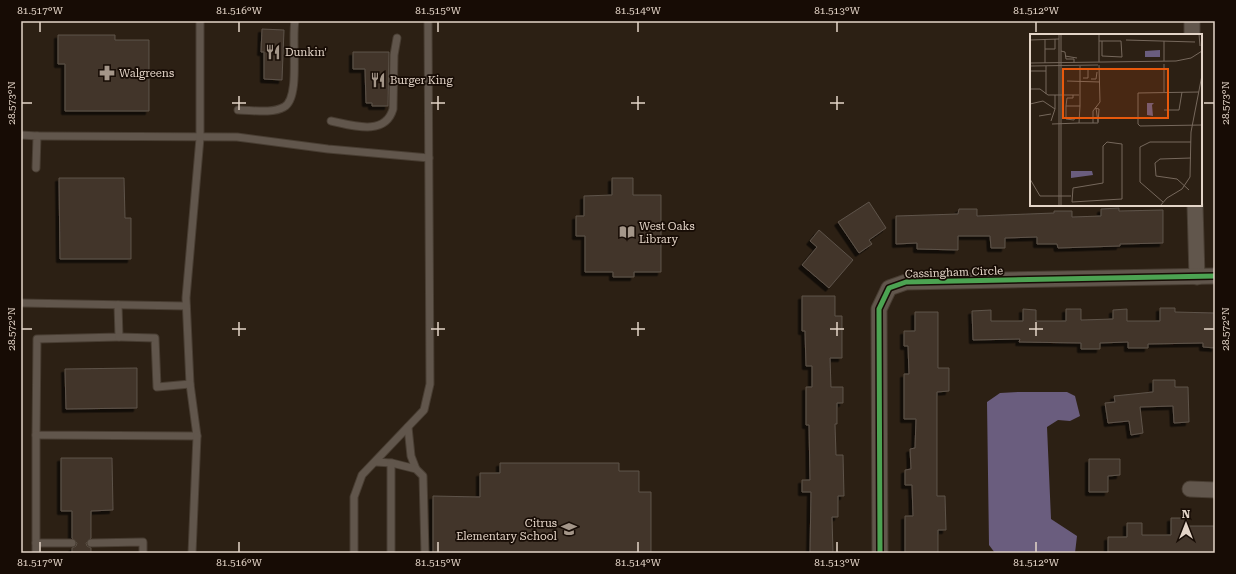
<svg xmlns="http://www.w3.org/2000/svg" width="1236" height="574" font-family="'Roboto Serif',serif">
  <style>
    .water { fill: #6a5d7e }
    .building { fill: #42362c; stroke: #5e5349; filter: url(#shadow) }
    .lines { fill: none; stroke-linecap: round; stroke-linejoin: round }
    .lane-casing { stroke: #483d32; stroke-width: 9 }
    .street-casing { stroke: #483d32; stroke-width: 17 }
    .lane { stroke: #61564c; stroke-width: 7 }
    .street { stroke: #61564c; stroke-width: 15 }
    .cycleway-casing { stroke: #170c05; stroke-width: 8 }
    .cycleway { stroke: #4ca352; stroke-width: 5 }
    .ticks { fill: none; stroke: #e4d5c8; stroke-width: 1.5 }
    .labels { text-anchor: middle; stroke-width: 3.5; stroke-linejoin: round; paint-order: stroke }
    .poi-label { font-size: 11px; fill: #e4d5c8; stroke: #170c05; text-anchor: start }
    .street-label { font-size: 11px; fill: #e4d5c8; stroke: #170c05 }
    .inset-road { fill: none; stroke: #76685c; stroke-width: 1 }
    .view { fill: #e8590c; fill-opacity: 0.15; stroke: #e8590c; stroke-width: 2 }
    .inset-edge { fill: none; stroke: #e4d5c8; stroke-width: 2 }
    .neatline { fill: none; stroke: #e4d5c8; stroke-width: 1.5 }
    .ticks-label { font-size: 10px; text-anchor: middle; fill: #e4d5c8 }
  </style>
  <defs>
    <filter id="shadow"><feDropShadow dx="-3.5" dy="3.5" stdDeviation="0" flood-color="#0009"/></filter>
  </defs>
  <rect width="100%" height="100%" fill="#2c2014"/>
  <polygon class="water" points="1018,392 1067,392 1075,396 1080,416 1070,421 1058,420 1047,427 1051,519 1077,536 1075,553 995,553 989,545 987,402 1000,393"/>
  <g class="building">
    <polygon points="262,29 284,30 282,80 264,79 264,52 261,52"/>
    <polygon points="58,35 115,35 115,40 149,40 149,111 65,111 65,64 58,64"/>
    <polygon points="353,52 389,52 388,106 372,106 372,103 366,103 365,69 353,69"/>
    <polygon points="59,178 124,178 125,218 131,218 131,259 60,259"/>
    <polygon points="612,178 633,178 633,195 661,195 661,272 634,272 634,277 613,277 613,272 585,272 585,236 576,236 576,216 584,216 584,196 612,195"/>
    <polygon points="869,202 886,228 869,240 872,244 859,253 838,222"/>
    <polygon points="1119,208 1119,211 1163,210 1163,243 1120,244 1120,246 1058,248 1057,244 1037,244 1037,237 1005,238 1005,248 991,248 990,236 958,236 958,250 917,249 917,243 896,244 896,216 958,214 959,209 977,209 977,216 1054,213 1054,211 1072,211 1072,217 1101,216 1101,209"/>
    <polygon points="819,230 853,260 829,288 802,265 817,247 810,241"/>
    <polygon points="802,296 835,296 835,316 842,316 842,358 830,358 831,387 843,387 843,403 837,403 837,424 835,424 836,455 843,455 844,496 838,496 838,517 832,517 833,553 810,553 811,492 802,492 802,480 810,480 809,425 806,425 806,387 812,387 812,366 806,366 805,331 802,331"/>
    <polygon points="1160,308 1175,308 1175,312 1215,313 1215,348 1203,347 1203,343 1148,344 1148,348 1128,348 1128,342 1100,343 1100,349 1081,349 1081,343 1019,342 1020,339 973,340 972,311 991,310 991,321 1023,321 1023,309 1036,310 1036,321 1066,321 1066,309 1081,309 1081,320 1113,319 1113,310 1127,309 1127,321 1160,321"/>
    <polygon points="915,312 938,312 938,368 949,368 949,391 937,392 937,496 945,496 946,530 938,530 938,553 905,553 905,516 913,516 912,485 905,485 905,470 911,469 910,449 915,448 916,419 904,419 904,374 909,374 908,346 904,346 904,331 915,331"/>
    <polygon points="137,368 137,408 66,409 65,369"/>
    <polygon points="1153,380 1175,380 1175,387 1188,387 1189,422 1174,423 1173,406 1140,407 1143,433 1131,435 1129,421 1108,423 1105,403 1115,402 1114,396 1153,392"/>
    <polygon points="61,458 112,458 113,510 91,511 91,538 86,543 87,546 91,548 91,553 72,553 72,548 76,546 77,543 72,538 72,511 61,511"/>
    <polygon points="1089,459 1120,459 1120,475 1108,476 1108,492 1089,492"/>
    <polygon points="500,463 619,463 619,471 639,471 639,492 651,492 651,553 433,553 433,496 480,497 480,473 500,473"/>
    <polygon points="1171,518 1187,518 1187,526 1215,526 1215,553 1108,553 1108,537 1127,537 1127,523 1142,523 1142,535 1171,535"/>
  </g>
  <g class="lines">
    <defs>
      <g id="lane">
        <path d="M238,110C251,110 272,114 284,107C301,98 291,40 295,21"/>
        <path d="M331,121C351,125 385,137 393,109L394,55L397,38"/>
        <polyline points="21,135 37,136 36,168"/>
        <polyline points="37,136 237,137 328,149 429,158"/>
        <polyline points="21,303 186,306"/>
        <polyline points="118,305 119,337 37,339 36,435 197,436 190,384 186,298 200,138 200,21"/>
        <polyline points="119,337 155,338 157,387 190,384"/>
        <polyline points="408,427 411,456 416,469"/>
        <polyline points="36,435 36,553"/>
        <polyline points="375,462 392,463 416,469 423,476 425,553"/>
        <polyline points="391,463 391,553"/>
        <polyline points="36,543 72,543"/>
        <polyline points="91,543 143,542 143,553"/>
        <polyline points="192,553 197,436"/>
        <polyline points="354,553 354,497 362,475 424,410 430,384 428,21"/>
      </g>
      <g id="street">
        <polyline points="1192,21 1192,35"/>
        <polyline points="1195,205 1197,277"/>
        <polyline points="1190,489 1215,490"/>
        <polyline points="880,553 879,309 889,288 906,282 1215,276"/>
      </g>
    </defs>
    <use href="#lane" class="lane-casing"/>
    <use href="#street" class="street-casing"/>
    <use href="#lane" class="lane"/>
    <use href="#street" class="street"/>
    <defs>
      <polyline id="cycleway" points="880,553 879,309 889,288 906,282 1215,276"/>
    </defs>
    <use href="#cycleway" class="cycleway-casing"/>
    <use href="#cycleway" class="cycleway"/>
  </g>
  <path class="ticks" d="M40,22V32M239,22V32M438,22V32M638,22V32M837,22V32M1036,22V32M239,96V110M438,96V110M638,96V110M837,96V110M22,103H32M232,103H246M431,103H445M631,103H645M830,103H844M1204,103H1214M239,322V336M438,322V336M638,322V336M837,322V336M1036,322V336M22,329H32M232,329H246M431,329H445M631,329H645M830,329H844M1029,329H1043M1204,329H1214M40,542V552M239,542V552M438,542V552M638,542V552M837,542V552M1036,542V552"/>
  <defs>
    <symbol id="restaurant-bare" viewBox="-9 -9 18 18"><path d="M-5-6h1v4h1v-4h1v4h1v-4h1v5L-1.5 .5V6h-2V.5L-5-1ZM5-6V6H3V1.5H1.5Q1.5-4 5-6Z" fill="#a49689" stroke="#170c05" stroke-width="2.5" paint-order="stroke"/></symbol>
    <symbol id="pharmacy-bare" viewBox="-9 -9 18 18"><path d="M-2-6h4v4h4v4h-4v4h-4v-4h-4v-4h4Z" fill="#a49689" stroke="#170c05" stroke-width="2.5" paint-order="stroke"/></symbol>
    <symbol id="library-bare" viewBox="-9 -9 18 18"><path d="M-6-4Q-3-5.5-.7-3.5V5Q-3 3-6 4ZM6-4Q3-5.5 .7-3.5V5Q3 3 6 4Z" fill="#a49689" stroke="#170c05" stroke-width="2.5" paint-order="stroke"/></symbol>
    <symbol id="school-bare" viewBox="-9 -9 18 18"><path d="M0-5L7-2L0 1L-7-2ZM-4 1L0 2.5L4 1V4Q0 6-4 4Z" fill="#a49689" stroke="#170c05" stroke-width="2.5" paint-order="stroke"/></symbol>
  </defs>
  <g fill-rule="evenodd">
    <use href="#restaurant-bare" x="262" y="41" width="22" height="22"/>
    <use href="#pharmacy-bare" x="96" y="62" width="22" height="22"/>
    <use href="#restaurant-bare" x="367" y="69" width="22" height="22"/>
    <use href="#library-bare" x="616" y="221" width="22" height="22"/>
    <use href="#school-bare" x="558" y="518" width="22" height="22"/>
  </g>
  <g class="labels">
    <g class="poi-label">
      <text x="285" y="56">Dunkin'</text>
      <text x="119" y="77">Walgreens</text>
      <text x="390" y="84">Burger King</text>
      <text x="639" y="230">West Oaks<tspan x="639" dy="13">Library</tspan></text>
      <text x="557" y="527" text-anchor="end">Citrus<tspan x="557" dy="13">Elementary School</tspan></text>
    </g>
    <g class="street-label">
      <text transform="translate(954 272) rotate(-2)" y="4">Cassingham Circle</text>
    </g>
  </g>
  <g transform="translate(1030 34)">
    <rect width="172" height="172" fill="#2c2014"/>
    <path d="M130,16V23H115V17ZM117,69H124L122,71L123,82L117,81ZM41,137H62L63,141L41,144Z" fill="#6a5d7e"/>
    <path class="inset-road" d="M31,0V172M69,0V28M169,0L170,12M15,5V29M0,6L29,5M96,6L165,8M69,7H91L92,23L72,22V7M15,15H25V5M31,17L35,18L36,25H44V29M35,22L47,24M134,27V7M0,29L146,27L161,24L172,17M134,30V58M0,32L68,31M0,37H16M53,44H58V36M61,45H66L67,38M37,47L70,48M0,55H10L18,61H49M169,58L108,59V90L110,92L172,91M16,60V32M43,61V64H37L36,72H50V32M0,70L13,67L25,75V61M36,72V85L44,86L45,83M66,74L68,88M134,76H149L152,58M9,82L21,80M21,87L25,75M49,89H68L69,75L65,74M63,89V77L70,68L69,31M22,90L49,89L50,72M77,108L92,110V165L42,168L43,154L73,149V112ZM0,145L10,162H41M159,156L147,145L126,142L125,129L130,125L161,124M133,168L110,148V113L120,108H161M29,172V0M130,172L137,164L152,155L160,143L161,98L172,41"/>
    <path class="view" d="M33,35H138V84H33Z"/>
    <rect width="172" height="172" class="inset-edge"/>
  </g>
  <rect width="1236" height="574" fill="none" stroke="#170c05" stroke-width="44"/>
  <g transform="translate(1186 524)" stroke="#170c05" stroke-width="3" paint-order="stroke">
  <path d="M0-3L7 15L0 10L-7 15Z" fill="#e4d5c8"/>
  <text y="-6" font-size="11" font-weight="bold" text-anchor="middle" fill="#e4d5c8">N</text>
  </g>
  <rect x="22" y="22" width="1192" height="530" class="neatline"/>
  <g class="ticks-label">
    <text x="40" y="14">81.517°W</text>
    <text x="239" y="14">81.516°W</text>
    <text x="438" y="14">81.515°W</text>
    <text x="638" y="14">81.514°W</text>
    <text x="837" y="14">81.513°W</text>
    <text x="1036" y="14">81.512°W</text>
    <text transform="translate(11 103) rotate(-90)" y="4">28.573°N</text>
    <text transform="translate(1225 103) rotate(-90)" y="4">28.573°N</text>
    <text transform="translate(11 329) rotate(-90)" y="4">28.572°N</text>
    <text transform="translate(1225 329) rotate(-90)" y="4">28.572°N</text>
    <text x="40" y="566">81.517°W</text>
    <text x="239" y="566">81.516°W</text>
    <text x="438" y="566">81.515°W</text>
    <text x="638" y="566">81.514°W</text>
    <text x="837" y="566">81.513°W</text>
    <text x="1036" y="566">81.512°W</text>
  </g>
</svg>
